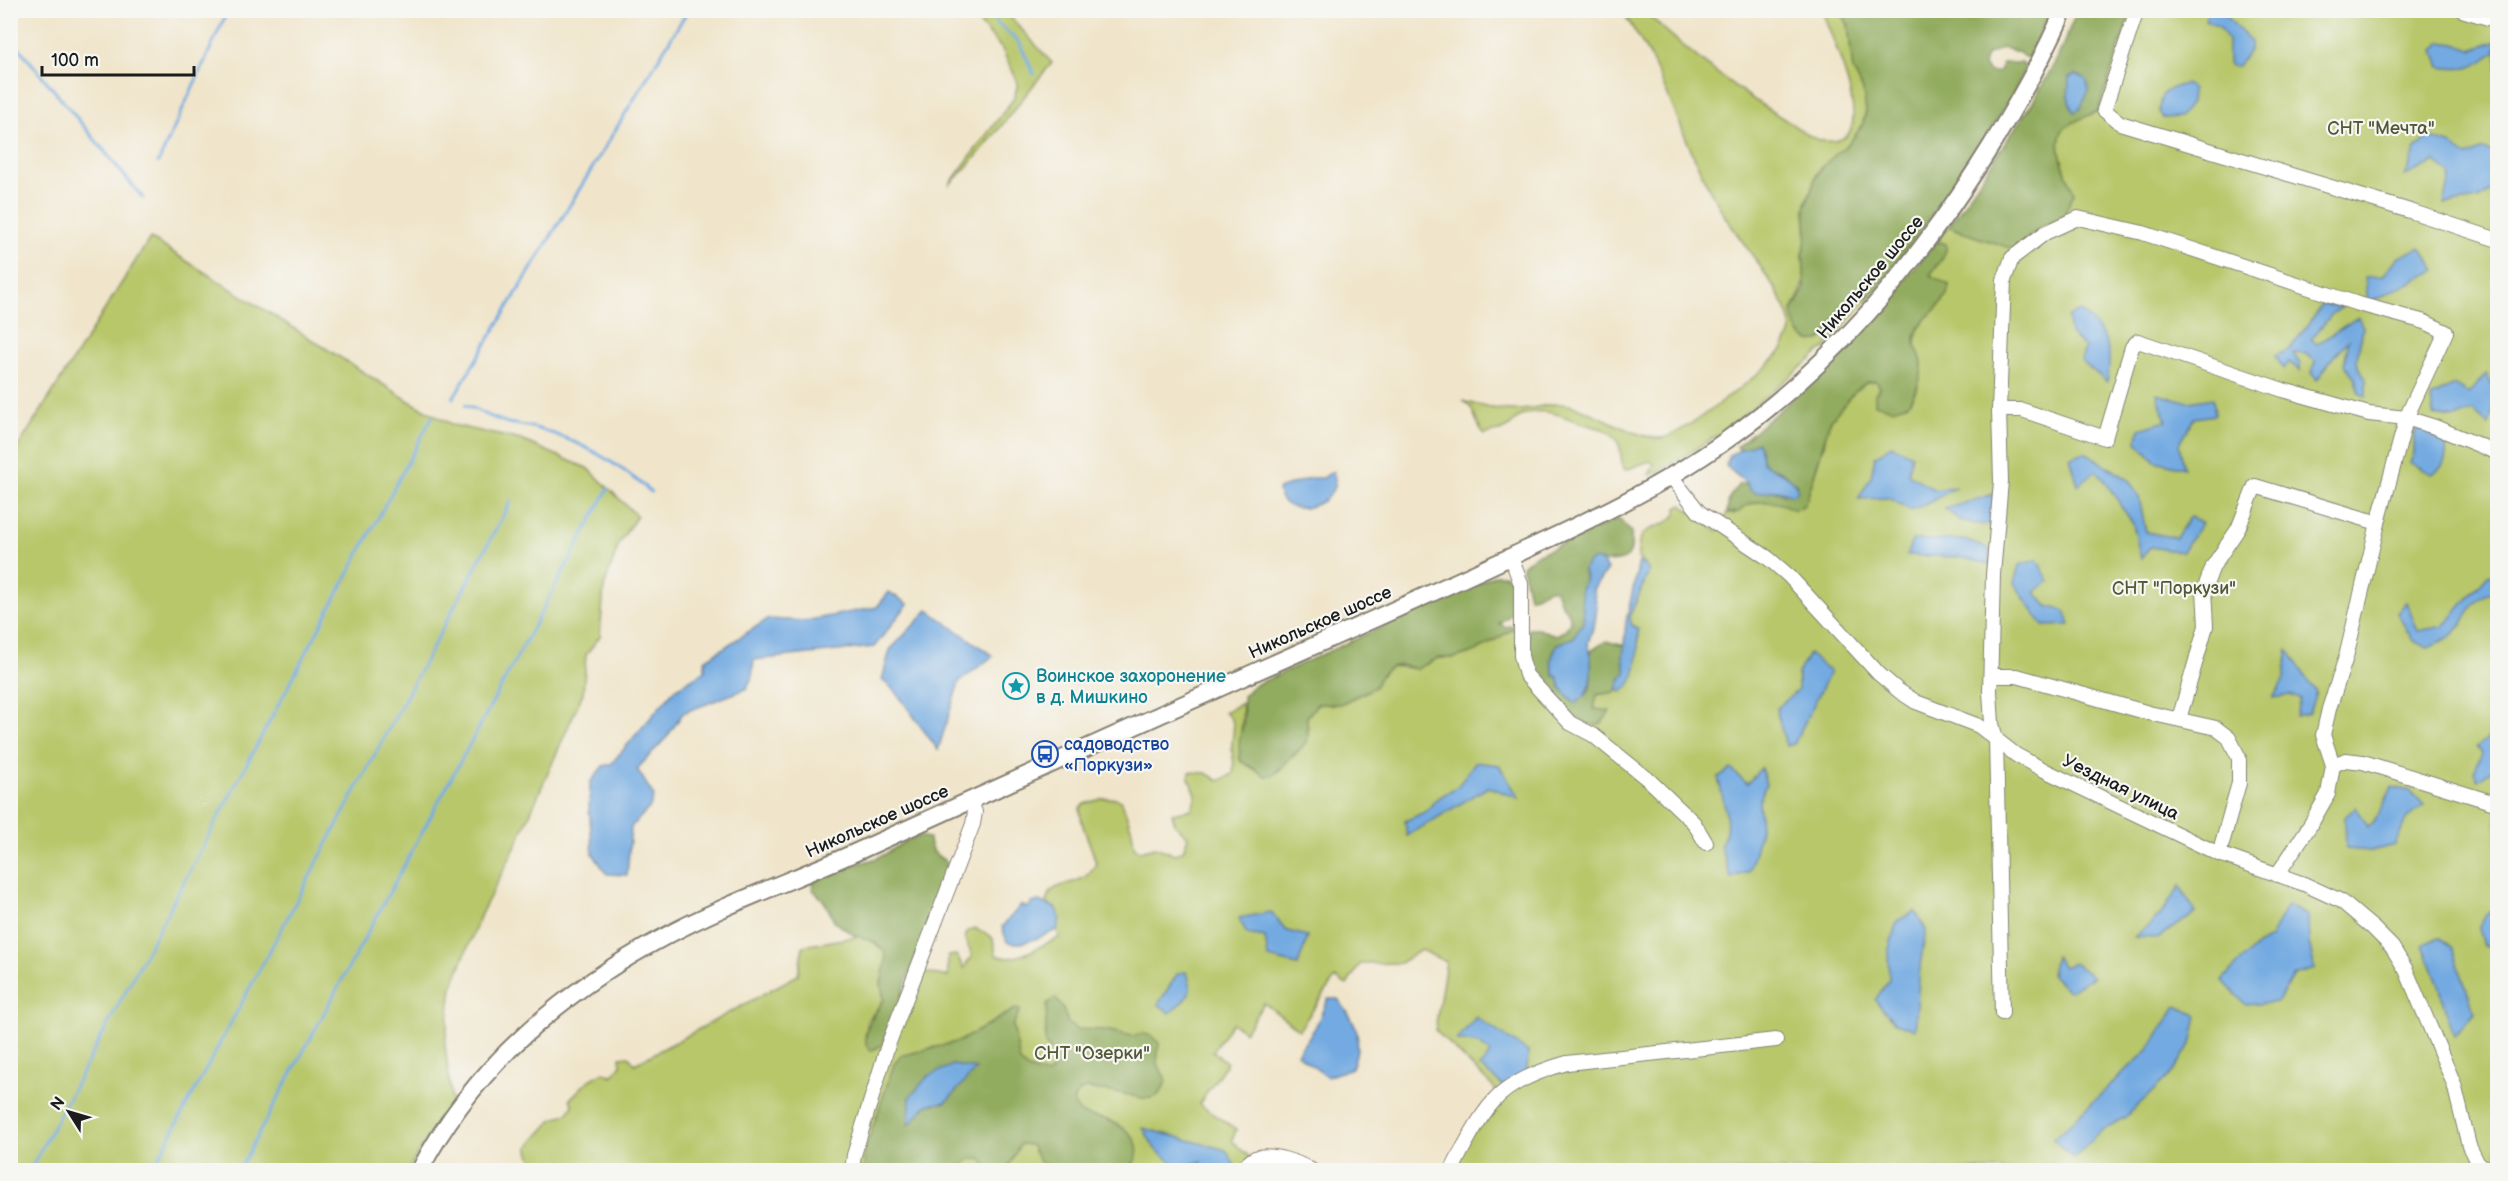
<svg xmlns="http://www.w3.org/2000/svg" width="2508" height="1181" font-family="'Balsamiq Sans',sans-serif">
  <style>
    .green { fill: #b8c76a; stroke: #6a7243; stroke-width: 1.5 }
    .forest { fill: #92ac5e; stroke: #57643d; stroke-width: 1.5; fill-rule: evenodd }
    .water { fill: #73aae1; stroke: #48637e; stroke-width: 1.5 }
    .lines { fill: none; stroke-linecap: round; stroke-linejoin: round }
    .stream { stroke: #73aae1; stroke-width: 3 }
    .minor-casing { stroke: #868073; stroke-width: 16 }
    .major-casing { stroke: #868073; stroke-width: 20 }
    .minor { stroke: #fff; stroke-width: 14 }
    .major { stroke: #fff; stroke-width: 16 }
    .labels { text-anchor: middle; stroke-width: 4.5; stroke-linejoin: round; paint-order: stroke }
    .park-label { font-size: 18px; fill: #535837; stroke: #f6f6f2 }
    .street-label { font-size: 18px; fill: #1c1c1c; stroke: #f6f6f2 }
    .culture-label { font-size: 18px; fill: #0d838f; stroke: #f6f6f2; text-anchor: start }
    .transit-label { font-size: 18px; fill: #164399; stroke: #f6f6f2; text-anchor: start }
  </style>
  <rect width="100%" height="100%" fill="#f6f6f2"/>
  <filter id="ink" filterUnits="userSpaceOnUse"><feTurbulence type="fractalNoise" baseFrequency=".0167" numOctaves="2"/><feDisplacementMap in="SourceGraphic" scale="12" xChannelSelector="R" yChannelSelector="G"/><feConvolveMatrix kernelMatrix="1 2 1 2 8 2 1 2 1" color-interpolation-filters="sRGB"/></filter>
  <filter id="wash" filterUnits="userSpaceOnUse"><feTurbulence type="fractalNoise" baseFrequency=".008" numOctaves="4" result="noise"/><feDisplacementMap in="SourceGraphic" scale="24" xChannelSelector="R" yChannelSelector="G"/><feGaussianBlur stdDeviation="1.35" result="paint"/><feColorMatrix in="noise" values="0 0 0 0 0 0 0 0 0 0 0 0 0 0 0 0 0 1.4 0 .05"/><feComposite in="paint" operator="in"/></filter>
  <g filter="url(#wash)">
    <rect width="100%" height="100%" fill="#f0e5ca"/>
    <g class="green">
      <path d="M973,11H1005L1052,63C1016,104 989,147 949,185L1014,98L1018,83L1002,49L976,19Z"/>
      <path d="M1622,11H1644C1688,52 1737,91 1789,122C1798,128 1809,137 1820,140C1831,143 1847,141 1851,129C1861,103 1832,37 1822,11H1840L1848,24L1853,70L1863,90L1867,106L1862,126L1850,142L1818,171L1806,203L1805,213L1807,239L1803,255L1805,282L1792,311L1799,333L1807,340L1813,341L1824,337L1828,333L1837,313L1844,303L1872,295L1826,347L1724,431L1661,471L1649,475L1654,464L1650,461L1625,470C1618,462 1625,449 1614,436C1606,428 1594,427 1584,424C1563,417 1543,405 1521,416C1515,419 1512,425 1507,428C1501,431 1492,432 1485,435C1474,426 1477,407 1462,401C1481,406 1500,411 1520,410C1535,409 1553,401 1569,405C1594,410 1637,440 1662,438C1681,436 1761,373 1776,357C1783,350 1792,335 1791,325C1786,295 1740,241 1723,213C1692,163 1675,105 1648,53C1640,39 1631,25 1622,11Z"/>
      <path d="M2131,11H2497V1170H1445L1496,1090L1435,1030L1446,962L1421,950L1400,963L1360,964L1347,985L1335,978L1299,1030L1264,1003L1245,1032L1232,1023L1213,1051L1227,1063L1199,1104L1236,1129L1232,1141L1256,1163L1249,1170H532L534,1165L528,1147L552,1120L568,1113L573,1106L570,1099L588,1081L604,1072L612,1076L621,1065L620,1057L629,1056L635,1064L798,975L803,946L861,936L874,942L885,952L886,960L881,984L884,999L868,1021L865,1037L923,972L948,977V956L956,955L964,968L972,955L965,939L967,932L974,928C993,936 993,933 996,955C1017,965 1040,944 1059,938L1057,930L1060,918L1057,909L1046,903C1049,883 1069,886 1083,878C1089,875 1092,869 1096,864C1092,844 1080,827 1080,808L1085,804L1101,799L1116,798L1122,802L1132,831L1134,847L1140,851L1155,847L1175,854L1183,851L1188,837L1175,824L1172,813L1192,809L1196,794L1189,779L1190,772L1206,773L1219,781L1233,774C1235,764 1233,758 1232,749C1231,732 1240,724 1224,712L1242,703C1244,722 1238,740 1240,760L1265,776L1278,772L1289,759L1295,755L1308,737L1307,717L1317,704H1340L1368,691L1381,672L1391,666L1417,669L1438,658H1454L1470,653L1516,627L1576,718L1598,725L1609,711L1594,709L1597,694L1617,690L1622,692C1639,677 1638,651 1638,629L1632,625L1629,617L1648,574V569L1638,558C1637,517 1660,536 1677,513V508L1682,505L1717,531L1727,513L1734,514C1749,501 1768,498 1787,506L1807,499C1813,481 1817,463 1824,446C1826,440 1825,433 1827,428C1831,416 1855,387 1866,382C1867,382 1875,381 1876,381L1879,388L1917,389L1920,372V357L1916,350L1917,332L1926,318L1942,303L1949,285L1929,275L1942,259L1940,242L1935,243L1949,226C1970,237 1993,241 2015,250L2038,229L2063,217L2074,193C2068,178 2051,142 2064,129C2072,121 2088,116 2098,111Z"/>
      <polygon points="150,238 411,402 453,425 521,440 589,469 637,516 619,543 604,587 600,636 586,655 583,693 515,848 481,914 452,987 445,1045 452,1103 422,1146 408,1170 11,1170 11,458"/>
    </g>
    <g class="forest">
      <path d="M1840,11H2051L2027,59L2018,52L2002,48L1986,55L1983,65L1989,72H1998L2003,63H2022L2025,67C2017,93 2000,115 1985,138C1957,180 1929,221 1898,261C1891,270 1882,286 1873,293C1866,298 1850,299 1844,304C1833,313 1828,352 1805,339C1797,334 1793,320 1792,311L1805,288L1803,255L1807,234L1805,208L1816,177L1826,163L1850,142L1862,126L1866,112L1863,90L1853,70L1848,24Z"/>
      <path d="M2077,11H2131L2098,111C2088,116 2072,121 2064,129C2051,142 2068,178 2074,193L2063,217L2038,229L2015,250C1993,241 1970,237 1949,226L2032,103L2057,59ZM2086,83L2089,90L2080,109L2069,103V84Z"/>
      <path d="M1940,242L1946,244V250L1942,259L1930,275L1949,285C1948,307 1922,314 1916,334C1912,348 1922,353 1922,365C1922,378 1915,394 1908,404L1892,409L1875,404V394L1879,388L1876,381L1867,382L1853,393L1830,421L1807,499L1803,506L1795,510C1779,501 1752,496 1739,512L1727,513L1729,498L1739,484H1747L1750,490C1761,492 1774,488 1784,494L1797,484L1781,471L1768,467L1763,462L1758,442L1740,451L1737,446L1842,357L1935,243Z"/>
      <path d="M1619,519L1631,532C1633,559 1629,561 1603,562L1600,560L1584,569V622L1573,638L1557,644L1551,660L1554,676L1558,677L1561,688L1572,701L1587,694L1590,687L1591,651L1606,641L1625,646L1623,658L1626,673L1615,692L1597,695L1594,709L1610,711L1601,724C1578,732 1542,685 1527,670L1528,629H1538L1556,635C1565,632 1574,623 1568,612C1567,609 1563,608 1562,605C1559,600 1558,590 1551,589C1544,588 1538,598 1529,597L1522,566L1534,556Z"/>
      <path d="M1495,575H1505L1515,583L1516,611L1499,623L1506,627L1513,625L1516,627L1479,650L1454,658H1438L1417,669C1394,661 1384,666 1375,687L1340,704H1317L1307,717L1308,737L1305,744L1272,776H1265L1240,760L1239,743L1244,719L1243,696L1253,686Z"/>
      <path d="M920,836L929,838C929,851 937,856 947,862L946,872L884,1044L871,1051L866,1045C865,1025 874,1015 884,999L881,984L886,960L885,952L874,942L854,935L835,922L824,901L813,890L812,883C831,866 856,867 879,857C895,850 901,840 920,836Z"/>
      <path d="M1055,998L1062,1006L1068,1023L1076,1029L1105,1030L1133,1036L1142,1033L1151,1036L1159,1043L1157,1062L1166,1080C1158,1109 1140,1096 1120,1093C1108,1092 1097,1090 1086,1088L1078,1093L1073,1101C1076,1107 1078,1113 1085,1115C1091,1117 1098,1117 1104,1119C1120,1124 1144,1138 1136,1158C1135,1163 1131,1166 1129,1170H1052L1039,1161L1031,1145L1021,1144C1014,1152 1013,1162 1006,1170H989L981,1158L971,1159L956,1170H864V1153L894,1064L900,1056L960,1041L1015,1009L1020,1010L1013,1025L1020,1062L1028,1069L1047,1075L1054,1068L1057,1059L1045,1044L1047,1004Z"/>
    </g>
    <g class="water">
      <polygon points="2209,10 2223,11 2237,28 2251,41 2250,49 2238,66 2231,66 2228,63 2228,40 2221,28 2205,20"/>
      <path d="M2497,41L2496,51C2474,69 2468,71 2440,67L2434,50L2441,42L2455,44L2471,50Z"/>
      <path d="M2076,74L2086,79L2089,90L2080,109L2074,112C2066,103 2069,89 2069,77Z"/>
      <path d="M2185,84L2192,89L2191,103L2180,117L2163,118L2159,112C2160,90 2165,90 2185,84Z"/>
      <polygon points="2428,137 2449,144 2467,156 2483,149 2497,153 2497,187 2478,199 2444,204 2451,175 2435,162 2405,176 2416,149"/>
      <polygon points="2420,247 2436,270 2368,303 2365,277 2383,276 2397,258"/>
      <polygon points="2322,305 2344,306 2333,313 2311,339 2317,344 2358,317 2363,327 2357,358 2358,367 2366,379 2366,397 2359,393 2355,379 2344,364 2349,340 2334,356 2317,380 2312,373 2315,361 2306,354 2293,353 2300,364 2300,371 2289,362 2284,369 2275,356 2290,349"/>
      <path d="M2081,311C2106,335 2114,347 2107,382L2081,361L2085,347L2070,334L2068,316Z"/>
      <polygon points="2486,374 2497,394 2489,425 2473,411 2455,418 2433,415 2431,397 2454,385 2468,394"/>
      <polygon points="2157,394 2189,402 2213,398 2215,415 2194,418 2179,444 2184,468 2155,461 2136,441 2140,429 2166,421"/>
      <path d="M2419,429L2446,440C2447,455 2447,467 2432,474L2410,463L2414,453V431Z"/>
      <path d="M1758,442L1763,462C1775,473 1794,473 1798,491L1792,495L1778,490L1756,493L1750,490L1747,484L1726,466L1729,455Z"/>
      <polygon points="1891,445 1912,455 1908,474 1935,490 1956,487 1927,504 1910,510 1889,498 1858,499 1871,477 1875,457"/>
      <polygon points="2085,452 2129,480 2139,497 2146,532 2176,538 2190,516 2202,523 2182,552 2150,547 2141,559 2133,524 2105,481 2096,471 2078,485 2070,457"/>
      <path d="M1333,471C1347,505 1281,525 1278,489L1310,478H1323Z"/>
      <polygon points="1994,494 1992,526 1962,522 1945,509"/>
      <polygon points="1912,540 1964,540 1989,549 1990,564 1958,557 1907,555"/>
      <polygon points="1595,559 1603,562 1607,570 1593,589 1597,606 1595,622 1588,643 1591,655 1591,683 1584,697 1575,703 1561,688 1558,677 1554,676 1551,660 1557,644 1573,638 1584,622 1581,589 1586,578 1584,570 1587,563"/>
      <polygon points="2037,560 2049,581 2035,592 2047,606 2065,611 2070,625 2043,626 2014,583 2019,565"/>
      <path d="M1639,562L1648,569V574L1629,617L1632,625L1638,629C1638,649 1640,680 1622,692L1617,690L1621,678L1626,673L1623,658L1626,621Z"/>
      <path d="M2497,573V593C2475,590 2467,621 2453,634C2447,640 2436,643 2428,648L2413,641L2397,613L2406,602L2418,631L2444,626L2488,575Z"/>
      <polygon points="889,592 908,604 874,647 754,660 752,678 746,689 683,713 667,737 637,769 654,796 650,807 631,827 627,875 607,874 593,854 589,809 590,783 603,766 611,764 675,689 705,671 705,660 768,619 805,621 877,607"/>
      <polygon points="928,610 993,656 959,682 938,750 896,692 882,680 890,650"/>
      <polygon points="2288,650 2316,692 2309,713 2296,716 2300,699 2290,695 2273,698 2284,679"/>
      <polygon points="1809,654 1830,672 1794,744 1786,746 1776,709 1798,690 1798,673"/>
      <polygon points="2497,722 2497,766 2478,780 2474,772 2482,753 2477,747 2489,737"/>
      <polygon points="1475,762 1499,765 1519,798 1488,787 1407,836 1405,821 1427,811 1435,800 1458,786"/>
      <path d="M1761,768L1766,784L1759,802L1761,828L1750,871L1731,878L1720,846C1734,828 1722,798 1718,777L1731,769L1747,784Z"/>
      <polygon points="2392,787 2411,791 2424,805 2406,819 2395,845 2371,851 2346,849 2345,817 2356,807 2368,827 2379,814"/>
      <polygon points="2180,886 2196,913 2157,938 2134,937 2160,916"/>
      <path d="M1039,901L1057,909L1060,918L1057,930C1041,936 1023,947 1007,942L1002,927L1021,905L1027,908L1032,903Z"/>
      <polygon points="2287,905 2308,916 2309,943 2315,969 2294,975 2277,1002 2246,1005 2222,980 2257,945 2270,938"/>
      <polygon points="2497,906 2497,945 2484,946 2479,928 2486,915"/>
      <polygon points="1915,911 1926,930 1920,966 1915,1030 1894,1022 1875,1000 1889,980 1888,952 1897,921"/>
      <polygon points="1271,912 1287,931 1308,936 1298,965 1268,958 1265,937 1247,934 1239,918"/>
      <polygon points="2439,937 2452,948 2475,1013 2454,1036 2438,982 2423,945"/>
      <polygon points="2055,956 2063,967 2074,963 2093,977 2068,991 2051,974"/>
      <path d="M1186,972C1197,994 1185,999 1170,1013L1158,1004L1178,973Z"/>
      <path d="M1328,999H1338C1358,1025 1363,1037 1352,1068L1327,1077L1297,1054L1315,1028Z"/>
      <polygon points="2176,1006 2197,1015 2192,1041 2175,1070 2127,1116 2101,1131 2074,1158 2053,1139 2149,1049"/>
      <polygon points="1476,1017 1528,1052 1527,1074 1503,1086 1480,1067 1491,1053 1479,1044 1457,1040"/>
      <polygon points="953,1065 976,1069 946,1102 927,1105 909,1125 910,1097 928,1076"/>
      <polygon points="1143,1128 1226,1150 1235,1166 1229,1170 1197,1170 1202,1161 1180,1168 1155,1149"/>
    </g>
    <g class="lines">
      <g class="stream">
        <polyline points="989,10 998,24 1019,42 1034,74"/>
        <polyline points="10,37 143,198"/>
        <polyline points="158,163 228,10"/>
        <polyline points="453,398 688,10"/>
        <path d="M465,405C479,411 493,419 508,423C518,425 529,426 539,429C580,441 619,464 651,492"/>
        <polyline points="30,1170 432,417"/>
        <polyline points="152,1170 511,501"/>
        <polyline points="239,1170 608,489"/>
      </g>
    </g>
  </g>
  <g filter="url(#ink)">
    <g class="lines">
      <defs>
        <g id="minor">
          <polyline points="2137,10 2104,110 2120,123 2410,211 2498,240"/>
          <polyline points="2462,10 2498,21"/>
          <polyline points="1999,410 2022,410 2105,438 2132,347 2138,341 2283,390 2369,414 2406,418 2435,427 2498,453"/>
          <polyline points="1671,476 1699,512 1768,558 1789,576 1879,674 1899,691 1916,702 1979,726 2016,755 2044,770 2219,854 2304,884 2341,901 2373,928 2392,947 2406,970 2454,1084 2469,1146 2481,1170"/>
          <polyline points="1511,557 1521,584 1521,656 1526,675 1570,723 1593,735 1650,781 1694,823 1706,843"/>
          <polyline points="1992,676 2017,676 2149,713 2216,728 2229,738 2239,758 2239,783 2219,854"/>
          <polyline points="2179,719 2206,626 2204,590 2213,566 2238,529 2255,486 2378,523"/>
          <polyline points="2333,765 2346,760 2363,762 2498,804"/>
          <polyline points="2002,1013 1996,739 1992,724 1990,691 1993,575 2001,481 1999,410 2004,280 2012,258 2045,233 2078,218 2143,233 2355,303 2425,322 2446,332 2407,416 2378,523 2346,657 2329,709 2323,735 2333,765 2328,794 2311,824 2277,875"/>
          <polyline points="2479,1166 2498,1169"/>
          <polyline points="852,1170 854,1155 888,1045 973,824 975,812 970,801"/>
          <path d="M1240,1170C1245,1167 1250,1160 1255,1158C1271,1152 1299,1163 1311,1170"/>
          <path d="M1452,1170C1461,1151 1479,1117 1493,1102C1511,1081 1542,1070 1567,1063L1776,1040"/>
        </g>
        <path id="major" d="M420,1170C472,1069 564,990 664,937C725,904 791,881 854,853C1003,786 1151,718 1300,652C1370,621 1439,590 1508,558C1584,523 1660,488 1728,439C1831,366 1911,271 1979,165C2011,115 2040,65 2064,10"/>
      </defs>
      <use href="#minor" class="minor-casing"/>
      <use href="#major" class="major-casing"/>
      <use href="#minor" class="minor"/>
      <use href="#major" class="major"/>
    </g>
  </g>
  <defs>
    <symbol id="sight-ring" viewBox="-11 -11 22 22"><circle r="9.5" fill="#f6f6f2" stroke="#0f9aa8" stroke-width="1.5"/><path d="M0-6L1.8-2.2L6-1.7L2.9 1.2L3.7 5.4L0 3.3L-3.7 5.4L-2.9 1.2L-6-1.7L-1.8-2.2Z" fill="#0f9aa8"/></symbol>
    <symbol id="bus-ring" viewBox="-11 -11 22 22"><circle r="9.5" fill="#f6f6f2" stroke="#1a4fb4" stroke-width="1.5"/><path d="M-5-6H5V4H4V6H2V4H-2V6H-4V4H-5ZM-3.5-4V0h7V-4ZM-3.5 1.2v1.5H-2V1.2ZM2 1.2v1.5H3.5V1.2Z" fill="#1a4fb4"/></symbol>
  </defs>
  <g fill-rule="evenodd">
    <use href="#sight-ring" x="1001" y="671" width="30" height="30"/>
    <use href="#bus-ring" x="1030" y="739" width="30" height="30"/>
  </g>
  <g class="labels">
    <g class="park-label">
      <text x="2381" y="134">СНТ "Мечта"</text>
      <text x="2174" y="594">СНТ "Поркузи"</text>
      <text x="1092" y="1059">СНТ "Озерки"</text>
    </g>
    <g class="street-label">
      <text transform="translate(1870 277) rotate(-50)" y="6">Никольское шоссе</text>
      <text transform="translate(1320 622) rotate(-24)" y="6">Никольское шоссе</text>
      <text transform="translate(2121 787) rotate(26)" y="6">Уездная улица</text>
      <text transform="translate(877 821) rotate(-24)" y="6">Никольское шоссе</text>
    </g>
    <g class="culture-label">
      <text x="1036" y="682">Воинское захоронение<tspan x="1036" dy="21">в д. Мишкино</tspan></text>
    </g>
    <g class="transit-label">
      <text x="1064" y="750">садоводство<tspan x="1064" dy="21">«Поркузи»</tspan></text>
    </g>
  </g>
  <rect width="2508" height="1181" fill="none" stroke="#f6f6f2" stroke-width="36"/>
  <g transform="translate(69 1112) rotate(307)" stroke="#f6f6f2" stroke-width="4.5" paint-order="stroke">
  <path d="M0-4.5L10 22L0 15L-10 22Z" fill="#1c1c1c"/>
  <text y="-9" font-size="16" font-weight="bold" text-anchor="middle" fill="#1c1c1c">N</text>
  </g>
  <path d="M42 66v9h152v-9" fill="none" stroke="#1c1c1c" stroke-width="3"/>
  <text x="51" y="66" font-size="18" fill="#1c1c1c" stroke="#f6f6f2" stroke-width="4.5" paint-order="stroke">100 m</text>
</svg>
